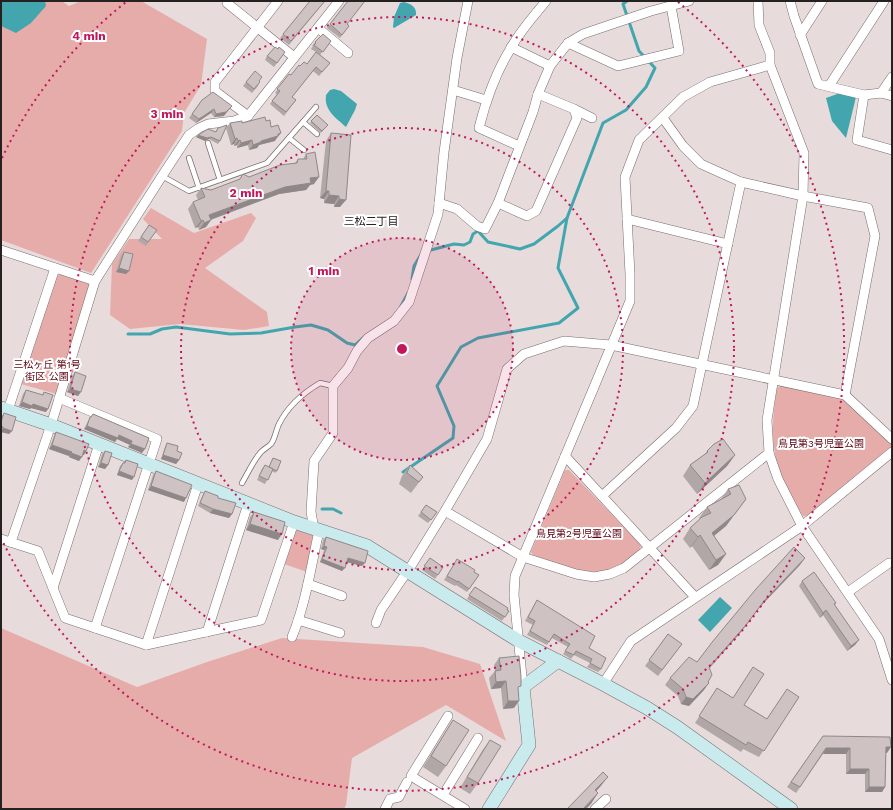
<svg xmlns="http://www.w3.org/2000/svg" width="893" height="810" font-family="'Work Sans','Noto Sans JP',sans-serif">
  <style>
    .green { fill: #e6acaa }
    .water { fill: #43a6af }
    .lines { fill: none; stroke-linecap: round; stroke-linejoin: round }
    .stream { stroke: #43a6af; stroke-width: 3 }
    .lane-casing { stroke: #786e6d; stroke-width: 6 }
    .street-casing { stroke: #786e6d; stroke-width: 10 }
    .secondary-casing { stroke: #786e6d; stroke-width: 14 }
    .lane { stroke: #fff; stroke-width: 4.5 }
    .street { stroke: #fff; stroke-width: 9 }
    .secondary { stroke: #c9ebee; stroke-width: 13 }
    .wall { fill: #b1a7a7 }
    .shaded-wall { fill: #908888 }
    .building { fill: #cec2c2; stroke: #908888 }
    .ring { fill: none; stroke: #c2185b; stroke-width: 2; stroke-dasharray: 2 4 }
    .labels { text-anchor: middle; stroke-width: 4; stroke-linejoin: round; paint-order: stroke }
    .park-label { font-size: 10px; fill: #5b0010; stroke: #fff }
    .neighbourhood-label { font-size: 11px; fill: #252121; stroke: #fff }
    .centre { fill: #c2185b; stroke: #fff; stroke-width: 2 }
    .ring-label { font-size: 12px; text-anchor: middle; font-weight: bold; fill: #c2185b; stroke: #fff; stroke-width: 4; stroke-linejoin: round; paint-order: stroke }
  </style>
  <rect width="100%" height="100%" fill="#e7dcdb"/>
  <g class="green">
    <polygon points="1,1 62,1 69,6 81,1 141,1 207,39 201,85 184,113 182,131 91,273 1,240"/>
    <polygon points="151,208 194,233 251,213 256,218 243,241 205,268 267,312 269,326 244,330 180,324 130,329 110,315 112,264 129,239 162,239 143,219"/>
    <polygon points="61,274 91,285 60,395 21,384 57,276"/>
    <path d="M781,386L845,400L892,443L891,447L807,516H803C797,506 789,496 785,486C770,451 771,425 777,388Z"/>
    <path d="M565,470H569L641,545L640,549C635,554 629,559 623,563C594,582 562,565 533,555L531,552Z"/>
    <polygon points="298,530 316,535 307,572 284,564 295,532"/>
    <polygon points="1,628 137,687 207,662 282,638 423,647 480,664 506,741 446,705 352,758 346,805 344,809 1,809"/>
  </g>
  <g class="water">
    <polygon points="1,1 45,1 46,6 31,23 16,33 1,26"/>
    <path d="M404,2C410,4 417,6 416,15L394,28L393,27L394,17L400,3Z"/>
    <path d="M334,89L341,91L357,104L355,110L346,127C335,117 324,110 326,95L330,90Z"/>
    <polygon points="840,93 856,97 846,138 832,121 826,98"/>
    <polygon points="720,597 732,608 710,632 698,620"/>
  </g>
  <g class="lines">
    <g class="stream">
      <polyline points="427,251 454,244 464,245 470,242 473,234 478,231 488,242 520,249 534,244 558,226 567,218"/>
      <polyline points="412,279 414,266 422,253"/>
      <polyline points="401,306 408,293"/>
      <polyline points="128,334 150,334 162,329 176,327 230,334 261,333 295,327 311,325 328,330 347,343 355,345 365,336"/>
      <polyline points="403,472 453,438 454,426 437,386 461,347 478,338 559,323 578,308 558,268 567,218 603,123 626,110 646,87 655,68 639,51 623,4 627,1"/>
      <polyline points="322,509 333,509 341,513"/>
    </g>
    <defs>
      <g id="lane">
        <polyline points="303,122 317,134"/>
        <polyline points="289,138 304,150"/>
        <polyline points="208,143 220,180"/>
        <polyline points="189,158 199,188"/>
        <polyline points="162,176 189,191 267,163 316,107"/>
        <path d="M242,483C248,473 253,461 261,452C264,449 268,447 271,444C275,439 276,430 279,424C288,406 303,393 320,383L333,386"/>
      </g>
      <g id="street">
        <polyline points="227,1 227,3 294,57"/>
        <polyline points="758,1 759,25 770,53 770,65 804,153 803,196 767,420 769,453 778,479 802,526 879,639 892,680"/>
        <polyline points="790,1 794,16 818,84 864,95 881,93 892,96"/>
        <polyline points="318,28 348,53"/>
        <polyline points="800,35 822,1"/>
        <polyline points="568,43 618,66 679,51 671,6"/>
        <polyline points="511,47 550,66"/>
        <polyline points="829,86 884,1"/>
        <polyline points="453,90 486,100"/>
        <polyline points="881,93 892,77"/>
        <polyline points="864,95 857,140 892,150"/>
        <polyline points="574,109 592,118"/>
        <polyline points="248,116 215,91 215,82 278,1"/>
        <polyline points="663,118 683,146 701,164 741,182 803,196 868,208 875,236 845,395"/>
        <path d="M519,146L479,128C486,100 496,72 511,48C520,31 534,16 546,1"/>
        <polyline points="439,203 457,209 477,226 485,229 498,203 533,112 538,94 550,66 568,43 583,34 651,11 689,1"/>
        <polyline points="498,203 527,216 536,211 577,118 574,109 538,94"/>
        <polyline points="627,219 728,244"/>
        <polyline points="1,250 95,281"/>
        <polyline points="59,398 157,439 95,628"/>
        <polyline points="8,410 55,268"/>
        <polyline points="565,456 695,597"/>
        <polyline points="602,496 676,428 693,406 741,182"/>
        <polyline points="445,511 523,557 576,574 594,577 610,574 624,568 769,453"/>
        <polyline points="314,529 311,512 314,461 333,433 333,386 348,368 357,351 368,338 394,321 409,302 438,214 444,152 457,58 468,1"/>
        <polyline points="1,539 38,551 65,618 146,645 261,620 294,522"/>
        <polyline points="11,542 51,425 95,281 162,176 189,135 199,128 208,124 234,121 248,116 339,1"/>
        <polyline points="308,584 342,596"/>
        <polyline points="53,588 99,444"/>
        <polyline points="848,592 889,563 892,563"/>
        <polyline points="298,620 340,633"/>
        <polyline points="376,623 381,610 402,579 408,571 445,511 487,439 507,369 524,354 564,341 611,345 845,395 892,439"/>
        <polyline points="207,632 248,504"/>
        <path d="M292,637C306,603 311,566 319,531"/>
        <polyline points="146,645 198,484"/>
        <polyline points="603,684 631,641 802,526 892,452"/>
        <polyline points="523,687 514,595 515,576 630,301 630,274 625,177 639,140 683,97 710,82 770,65"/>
        <polyline points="448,716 411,776 465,809"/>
        <polyline points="443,795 478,738"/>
        <polyline points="385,809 390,799 399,797 407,782"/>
        <polyline points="595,809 606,799"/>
      </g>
      <g id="secondary">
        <polyline points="1,408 51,425 294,522 367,546 519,641 603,684 647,708 677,727 791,809"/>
        <polyline points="489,809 529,745 523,687 558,661"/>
      </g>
    </defs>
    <use href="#lane" class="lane-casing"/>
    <use href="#street" class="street-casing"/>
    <use href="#secondary" class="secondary-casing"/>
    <use href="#lane" class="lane"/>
    <use href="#street" class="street"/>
    <use href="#secondary" class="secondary"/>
  </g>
  <g class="wall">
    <polygon points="310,1 325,1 289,45 280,38"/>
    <polygon points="348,1 348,24 349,26 340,38 327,28"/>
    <polygon points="331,41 320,55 330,63 319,76 313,71 292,97 296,100 284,116 270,104 277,94 275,93 289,74 291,75 300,66 307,64 316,52 311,49 313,46 312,46 315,42"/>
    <polygon points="278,49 285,52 274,67 265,60 267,56"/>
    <polygon points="259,81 258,86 252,93 243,86 246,82"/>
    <polygon points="202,100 224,116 214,117 211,113 196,123 189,118"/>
    <polygon points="317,115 328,125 321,133 310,123"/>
    <polygon points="266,121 271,127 277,138 276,139 275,141 259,145 257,148 249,150 248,145 237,148 237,145 234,146 234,144 231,145 226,128 230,123 242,123"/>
    <polygon points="218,128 220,141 218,144 209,139 205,141 196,137 215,132"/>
    <polygon points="331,133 340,207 334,207 334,204 324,203 324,199 320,198 326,141"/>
    <polygon points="306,154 314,184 310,185 306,190 279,194 211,220 206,227 199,230 198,227 195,228 188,209 193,202 198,200 196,195 201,188 211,190 239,180 243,174 249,177 295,163 298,159 303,159"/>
    <polygon points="149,225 157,230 146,246 138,241"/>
    <polygon points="124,252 129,271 126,274 116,272 121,255"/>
    <polygon points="75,372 78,396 67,392 72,376"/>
    <polygon points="26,390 42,395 44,392 46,412 31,408 30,409 19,406 23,394"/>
    <polygon points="4,413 12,431 9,434 1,432 1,418"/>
    <polygon points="93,414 149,438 142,453 128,447 130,445 117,439 115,442 84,429 88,421"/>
    <polygon points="56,432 86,451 84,455 82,455 79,461 69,457 69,456 49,449 54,436"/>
    <polygon points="167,443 177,451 179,460 176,464 161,459 165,447"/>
    <polygon points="105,451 108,465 105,469 98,467 102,454"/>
    <polygon points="707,451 735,455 727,466 697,494 683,476 690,465 705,454"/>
    <polygon points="273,458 277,471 275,473 272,471 265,484 257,480 262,469 265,465 269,467"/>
    <polygon points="126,460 132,480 117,475 120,466"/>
    <polygon points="410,465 423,477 411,493 399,484 402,476"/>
    <polygon points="156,471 184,502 148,490 153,475"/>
    <polygon points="728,489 746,499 726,526 714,536 726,554 718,565 709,570 692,546 690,548 683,539 690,528 700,519 699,518 707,507 721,499"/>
    <polygon points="205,491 218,498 232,514 229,518 210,513 198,506 203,495"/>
    <polygon points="426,505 437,512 428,523 418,516"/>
    <polygon points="254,512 278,540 246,530 250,517"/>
    <polygon points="326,537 362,566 347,562 342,571 320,562 324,550 321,549 323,540"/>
    <polygon points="430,558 443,567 435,579 422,570"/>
    <polygon points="455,563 474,572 479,575 467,592 456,585 455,586 444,580"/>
    <polygon points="800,565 759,608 741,632 710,668 708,682 704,690 689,706 681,704 678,696 665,685 670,678 697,662"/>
    <polygon points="802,581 836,603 835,605 855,645 847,651 823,615 820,618 799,586"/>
    <polygon points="475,587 509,611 502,621 467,599"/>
    <polygon points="537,600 589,648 601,669 598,672 587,667 590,663 574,655 571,659 563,654 568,647 552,638 547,645 527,635 533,625 525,621"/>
    <polygon points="668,634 682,644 658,676 645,666"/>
    <polygon points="499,658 518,690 514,708 503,709 501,688 491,689 489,678 495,671 494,665"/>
    <polygon points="717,688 767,719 799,697 759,757 743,749 741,752 695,723"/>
    <polygon points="453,720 446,766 438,777 423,767 446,731"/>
    <polygon points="823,736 887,753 886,753 885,787 882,792 865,792 865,774 846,774 846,754 823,754 796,793 787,787"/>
    <polygon points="490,740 478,783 470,794 460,788 482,751"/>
  </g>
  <g class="shaded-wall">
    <polygon points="232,106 224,116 214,117 216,114"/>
    <polygon points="214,109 211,113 196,123 199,119"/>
    <polygon points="281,133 277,138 276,139 275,141 259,145 257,148 249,150 253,145 261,141"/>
    <polygon points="198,135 211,137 209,139 205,141 196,137"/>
    <polygon points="237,138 234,144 231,145 235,139"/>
    <polygon points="240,140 237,145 234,146 238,141"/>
    <polygon points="252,140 248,145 237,148 241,143"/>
    <polygon points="319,177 314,184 310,185 306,190 279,194 204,222 209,215 285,187 310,178"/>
    <polygon points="326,191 329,191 324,199 320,198"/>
    <polygon points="329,195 339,196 334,204 324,203"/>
    <polygon points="339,199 346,200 340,207 334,207"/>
    <polygon points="203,220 198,227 195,228 201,221"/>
    <polygon points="211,220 206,227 199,230 204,223"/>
    <polygon points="119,268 129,271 126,274 116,272"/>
    <polygon points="70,389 81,392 78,396 67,392"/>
    <polygon points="22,402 33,404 48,409 46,412 31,408 30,409 19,406"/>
    <polygon points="87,426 119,435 132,441 130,445 117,439 115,442 84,429"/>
    <polygon points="3,428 12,431 9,434 1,432"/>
    <polygon points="131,444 145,449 142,453 128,447"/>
    <polygon points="52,445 72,452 69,456 49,449"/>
    <polygon points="84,450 86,451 84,455 81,454"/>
    <polygon points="71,453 82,457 79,461 69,457"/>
    <polygon points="163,455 179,460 176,464 161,459"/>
    <polygon points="735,455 727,466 697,494 705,483"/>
    <polygon points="101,463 108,465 105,469 98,467"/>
    <polygon points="119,471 134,477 132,480 117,475"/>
    <polygon points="151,486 186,498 184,502 148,490"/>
    <polygon points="746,499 726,526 705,543 712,533"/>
    <polygon points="213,509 232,514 229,518 210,513"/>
    <polygon points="250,524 282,534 278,540 246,530"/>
    <polygon points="700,535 692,546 690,548 698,537"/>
    <polygon points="324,546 327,547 324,550 321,549"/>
    <polygon points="726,554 718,565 709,570 716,560"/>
    <polygon points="348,558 365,563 362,566 346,562"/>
    <polygon points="805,558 800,565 759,608 741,632 704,673 764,601"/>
    <polygon points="322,559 345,568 342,571 320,562"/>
    <polygon points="826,610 823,615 820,618 823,613"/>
    <polygon points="859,640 855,645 847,651 851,646"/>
    <polygon points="506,681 501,688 491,689 496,682"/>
    <polygon points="709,683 704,690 689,706 681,704 686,697"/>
    <polygon points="508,701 519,701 514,708 503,709"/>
    <polygon points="886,747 891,747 887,753 882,753"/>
    <polygon points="826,748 850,748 846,754 823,754"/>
    <polygon points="850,769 869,769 865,774 846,774"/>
    <polygon points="608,777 600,787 588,800 595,790"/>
    <polygon points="869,787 885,787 882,792 865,792"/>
    <polygon points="598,793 591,804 586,809 583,809"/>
  </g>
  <g class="building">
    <polygon points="310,1 325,1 291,41 283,34"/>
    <polygon points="348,1 365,1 347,24 349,26 342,35 330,24"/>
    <polygon points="323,34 331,41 323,52 314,45 316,43 315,42"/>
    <polygon points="275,47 278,49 279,47 285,52 277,63 267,56"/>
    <polygon points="316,52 330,63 322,72 316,67 292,97 296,100 286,112 272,101 280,91 277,89 289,74 291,75 299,65 300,66 304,62 307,64"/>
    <polygon points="255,71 262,77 259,81 260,82 254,89 246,82"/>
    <polygon points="213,92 232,106 226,112 216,114 214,109 199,119 192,114 202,100"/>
    <polygon points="317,115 328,125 322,131 311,121"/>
    <polygon points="265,117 266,121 270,120 271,127 278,125 281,133 278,134 278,136 261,141 261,142 253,145 252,140 241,143 240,140 238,141 237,138 235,139 230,123 242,121 242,123"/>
    <polygon points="227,125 220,141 211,137 207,138 198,135 208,129 216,132 218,128"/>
    <polygon points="331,133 351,135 346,200 339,199 339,196 329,195 329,191 326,191"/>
    <polygon points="315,152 319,177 310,178 311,183 285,187 209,215 211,220 204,223 203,220 201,221 193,202 205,197 201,188 211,190 240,179 243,174 249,177 280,165 297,163 298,159 307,159 306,154"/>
    <polygon points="149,225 157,230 148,242 141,237"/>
    <polygon points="124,252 133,254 129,271 119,268"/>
    <polygon points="75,372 86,376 81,392 70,389"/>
    <polygon points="26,390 43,395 44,392 53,395 48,409 33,404 32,406 22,402"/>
    <polygon points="4,413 16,417 12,431 3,428 3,427 1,426 1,422"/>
    <polygon points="93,414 149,438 145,449 131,444 132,441 119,435 118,438 87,426 90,417 91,417"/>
    <polygon points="56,432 89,444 86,451 84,450 82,457 71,453 72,452 52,445"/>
    <polygon points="723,439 735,455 705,483 690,465 708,452 707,451 714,444"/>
    <polygon points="167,443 178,446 177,451 182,453 179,460 163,455"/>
    <polygon points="105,451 112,453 108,465 101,463"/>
    <polygon points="273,458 281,461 277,471 269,467"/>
    <polygon points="126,460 138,464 134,477 119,471 123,463 125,463"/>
    <polygon points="265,465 273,469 268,480 259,476"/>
    <polygon points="410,465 423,477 419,482 407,473"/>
    <polygon points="156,471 192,485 186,498 151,486"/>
    <polygon points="739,485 746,499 734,515 712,533 726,554 716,560 700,535 698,537 690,528 702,517 711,513 707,507 731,494 728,489"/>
    <polygon points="205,491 218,496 218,498 236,503 232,514 213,509 200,503"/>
    <polygon points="426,505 437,512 431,520 421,512"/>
    <polygon points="254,512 285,522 282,534 250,524"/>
    <polygon points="326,537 368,551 365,563 348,558 345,568 322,559 327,547 324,546"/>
    <polygon points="794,547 805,558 764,601 746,625 709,667 712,675 708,682 709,683 693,699 686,697 683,689 670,678 689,657 697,662 713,641 756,589"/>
    <polygon points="430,558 443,567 438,575 424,566"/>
    <polygon points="457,559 475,570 474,572 479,575 469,589 458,581 458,582 447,576"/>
    <polygon points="814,572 836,603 834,604 859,640 851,646 826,610 823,613 802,581"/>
    <polygon points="475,587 508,608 507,610 509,611 505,617 469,595"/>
    <polygon points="537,600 595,636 589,648 606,658 601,669 590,663 592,659 576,651 574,655 565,651 570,644 554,634 549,642 530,631 535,621 528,617"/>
    <polygon points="668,634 682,644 662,670 649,660"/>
    <polygon points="519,656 521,676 521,686 518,687 519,701 508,701 506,681 496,682 495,671 501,670 499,658"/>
    <polygon points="753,667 764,674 744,705 767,719 787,689 799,697 764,751 748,742 746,745 699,716 717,688 733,698"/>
    <polygon points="453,720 469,730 446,766 431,756"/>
    <polygon points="823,736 890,737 891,747 886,747 885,787 869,787 869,769 850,769 850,748 826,748 800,787 791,782"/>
    <polygon points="490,740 501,746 478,783 467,777"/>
    <polygon points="603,772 608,777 595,790 598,793 583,809 567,809"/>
  </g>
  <circle cx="402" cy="349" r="111" fill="#c2185b" fill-opacity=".12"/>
  <g class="ring">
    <circle cx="402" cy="349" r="111"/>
    <circle cx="402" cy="349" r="221"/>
    <circle cx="402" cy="349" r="332"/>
    <path d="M2 158A443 443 0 0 1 126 2M678 2A443 443 0 1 1 2 540"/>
  </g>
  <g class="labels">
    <g class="park-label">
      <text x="47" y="368">三松ヶ丘 第1号<tspan x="47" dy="12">街区 公園</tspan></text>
      <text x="821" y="447">鳥見第3号児童公園</text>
      <text x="579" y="537">鳥見第2号児童公園</text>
    </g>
    <g class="neighbourhood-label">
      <text x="371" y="225">三松二丁目</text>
    </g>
  </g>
  <circle cx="402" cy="349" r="6" class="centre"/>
  <g class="ring-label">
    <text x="89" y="40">4 min</text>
    <text x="167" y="118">3 min</text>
    <text x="246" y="197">2 min</text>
    <text x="324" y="275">1 min</text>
  </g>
  <rect width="893" height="810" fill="none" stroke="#252121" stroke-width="4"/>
</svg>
